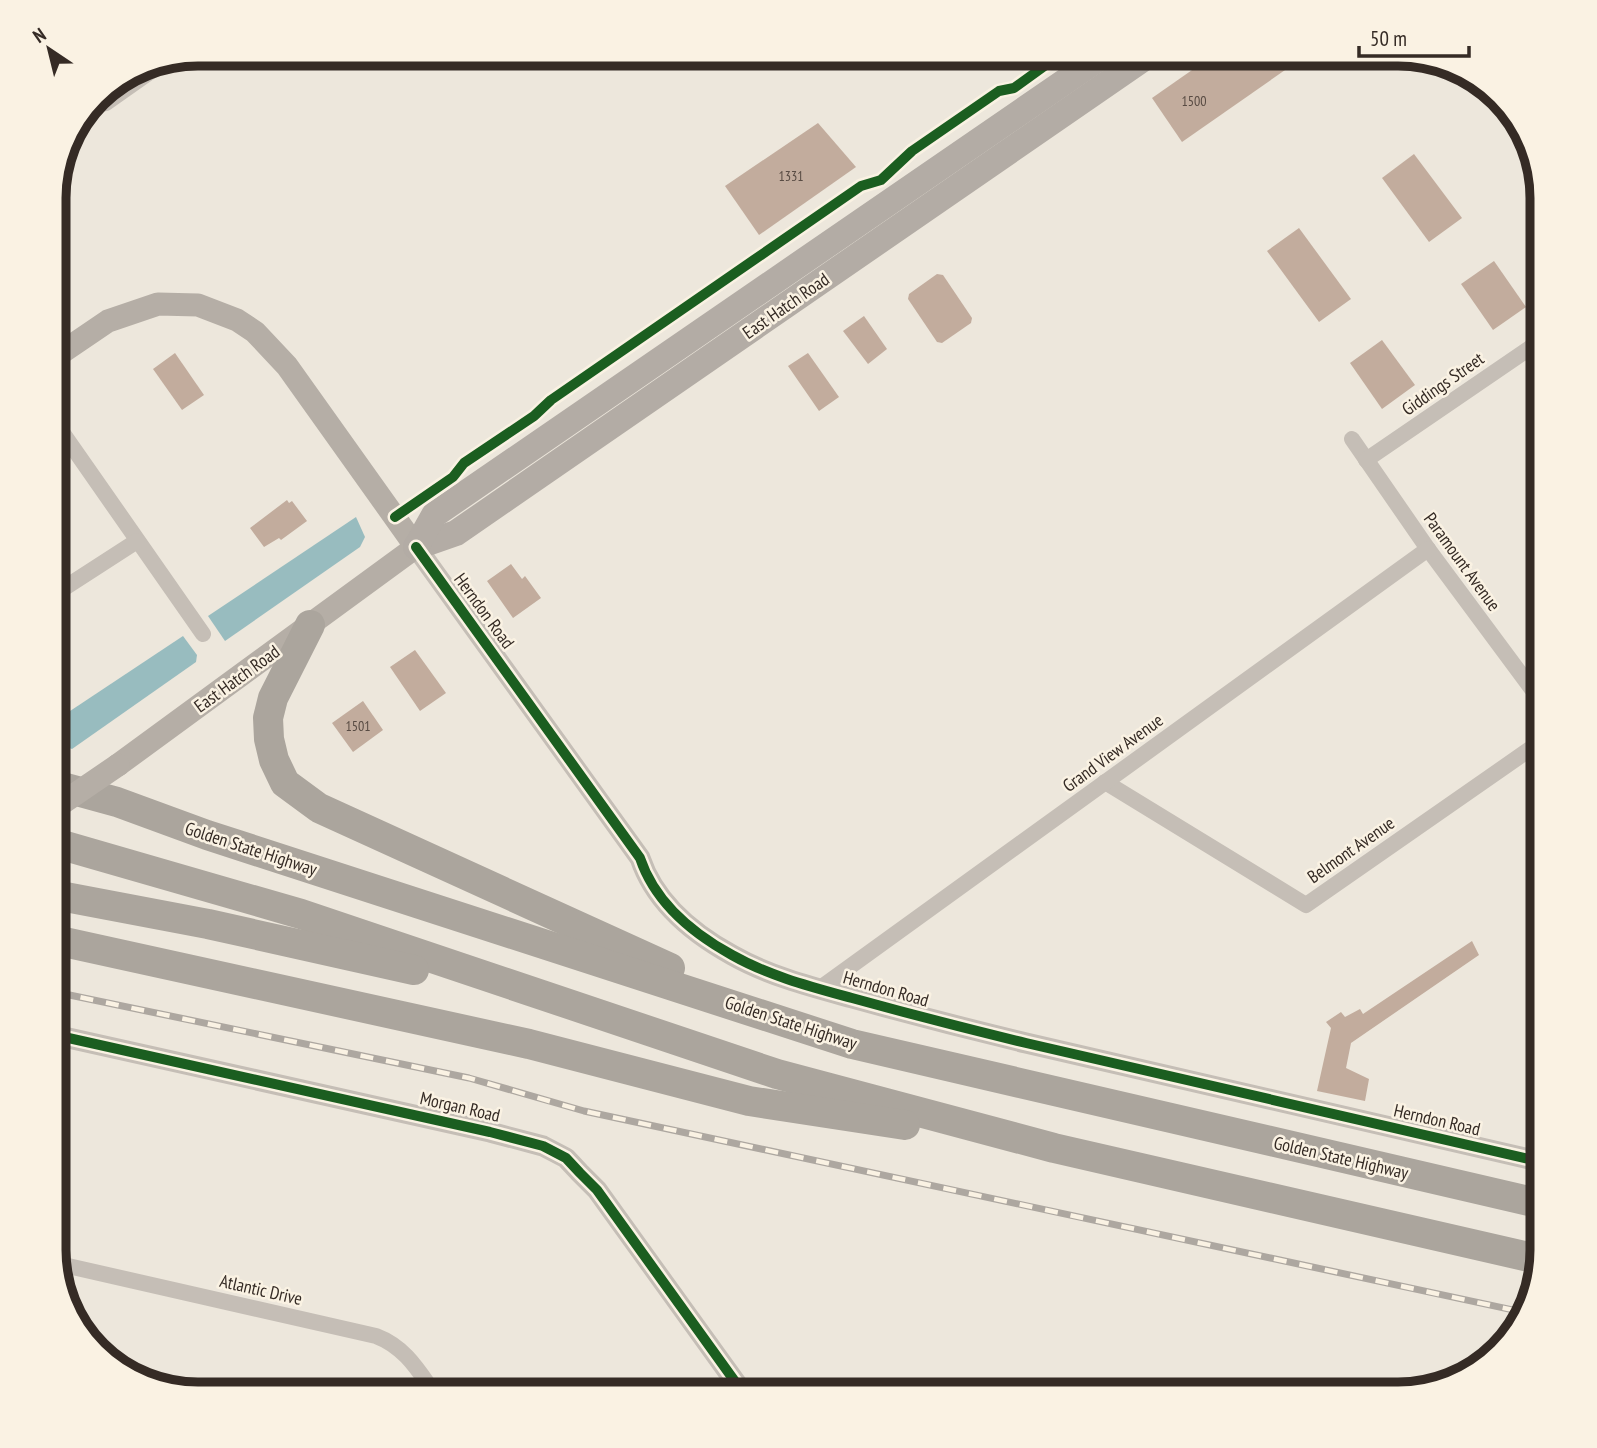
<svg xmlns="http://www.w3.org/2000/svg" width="1597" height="1448" font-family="'PT Sans Narrow',sans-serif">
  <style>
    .water { fill: #98bcbf }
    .building { fill: #c2ac9d }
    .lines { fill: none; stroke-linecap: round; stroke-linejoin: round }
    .minor { stroke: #c5beb6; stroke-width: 16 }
    .tertiary { stroke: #c5beb6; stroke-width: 21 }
    .secondary { stroke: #b5aea6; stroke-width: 23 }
    .primary { stroke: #b3aca5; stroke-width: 26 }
    .motorway { stroke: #aba59d; stroke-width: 30 }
    .rail-casing { stroke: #ada7a0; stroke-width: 7 }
    .rail { stroke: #faf2e3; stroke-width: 4.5; stroke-dasharray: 13; stroke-linecap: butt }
    .secondary-bridge { stroke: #b5aea6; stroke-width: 23 }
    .cycleway-casing { stroke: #faf2e3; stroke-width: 15 }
    .cycleway { stroke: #1b5e20; stroke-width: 10 }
    .labels { text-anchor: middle; stroke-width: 5; stroke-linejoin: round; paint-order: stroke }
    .number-label { font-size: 14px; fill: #584b43 }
    .street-label { font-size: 18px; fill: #352b25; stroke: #faf2e3 }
    .rim { fill: none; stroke: #352b25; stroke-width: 9 }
  </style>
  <rect width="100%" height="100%" fill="#ede7dc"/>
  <g class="water">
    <polygon points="356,517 365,537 360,547 225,641 208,616"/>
    <polygon points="183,636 197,655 196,662 72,749 55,743 55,721"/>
  </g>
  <g class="building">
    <polygon points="1215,54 1308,54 1182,142 1152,98"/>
    <polygon points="818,123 856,167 759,235 725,186"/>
    <polygon points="1414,154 1462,218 1429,242 1382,178"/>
    <polygon points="1299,228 1351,299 1319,322 1267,251"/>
    <polygon points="1494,261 1526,307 1493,330 1461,284"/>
    <polygon points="937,274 943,275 972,318 971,323 942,343 937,342 908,299 909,294"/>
    <polygon points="864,316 887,349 868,364 843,331"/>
    <polygon points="1382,340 1415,385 1382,409 1350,363"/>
    <polygon points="175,353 204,395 182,410 153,369"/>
    <polygon points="808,353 839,397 819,411 788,366"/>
    <polygon points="287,500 289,503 292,501 307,521 281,540 279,538 264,547 250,528"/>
    <polygon points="511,564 522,579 525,576 541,598 513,618 487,581"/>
    <polygon points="415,650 446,693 420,711 390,667"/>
    <polygon points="363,701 383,730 353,752 332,723"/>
    <polygon points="1472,941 1479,955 1351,1043 1346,1068 1369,1079 1365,1101 1317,1091 1331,1028 1326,1022 1341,1012 1345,1017 1360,1009 1363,1014"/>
  </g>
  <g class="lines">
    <g class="minor">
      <polyline points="92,105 106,103 167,60"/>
      <polyline points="55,422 203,634"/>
      <polyline points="1352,439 1428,549 1543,704"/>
      <polyline points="1366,460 1543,339"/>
      <polyline points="55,594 137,541"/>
      <polyline points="1105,782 1306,905 1543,740"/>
      <polyline points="819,989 1428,549"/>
      <path d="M55,1263L376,1336C405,1347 418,1370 435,1394"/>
    </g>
    <g class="tertiary">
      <path d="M416,547L640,858C655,903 692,933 732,955C769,976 812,987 852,998C910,1014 968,1029 1026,1043C1198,1084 1370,1123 1542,1162"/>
      <polyline points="55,1035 490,1132 543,1146 566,1158 580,1173 597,1190 744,1394"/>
    </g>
    <polyline class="secondary" points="55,357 108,321 158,304 198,305 237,320 255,332 287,366 416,547 118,765"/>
    <g class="primary">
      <polyline points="416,547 456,533 1150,54"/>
      <polyline points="416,547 434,515 1105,54"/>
    </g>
    <g class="motorway">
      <polyline points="310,625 273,698 268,718 269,739 274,760 285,783 319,808 670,968"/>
      <polyline points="55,785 117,802 207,835 852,1044 1542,1204"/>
      <polyline points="55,843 301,914 777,1074 1054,1148 1542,1260"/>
      <polyline points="55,895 208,924 414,970"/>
      <polyline points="55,940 529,1044 749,1101 905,1125"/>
    </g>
    <defs>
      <polyline id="rail" points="55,992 469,1078 584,1111 1527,1313"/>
    </defs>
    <use href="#rail" class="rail-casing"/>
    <use href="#rail" class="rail"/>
    <polyline class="secondary-bridge" points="55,808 118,765"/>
    <defs>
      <g id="cycleway">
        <polyline points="395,517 453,477 464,463 534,416 551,400 861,186 881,180 912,151 999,91 1014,88 1061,54"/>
        <path d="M416,547L640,858C655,903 692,933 732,955C769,976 812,987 852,998C910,1014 968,1029 1026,1043C1198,1084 1370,1123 1542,1162"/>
        <polyline points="55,1035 490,1132 543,1146 566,1158 580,1173 597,1190 744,1394"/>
      </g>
    </defs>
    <use href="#cycleway" class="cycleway-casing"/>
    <use href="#cycleway" class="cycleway"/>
  </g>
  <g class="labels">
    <g class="number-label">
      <text x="1194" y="106">1500</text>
      <text x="791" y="181">1331</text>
      <text x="358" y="731">1501</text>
    </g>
    <g class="street-label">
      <text transform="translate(786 306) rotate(-35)" y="6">East Hatch Road</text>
      <text transform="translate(1443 384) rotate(-35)" y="6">Giddings Street</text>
      <text transform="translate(1462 562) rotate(54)" y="6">Paramount Avenue</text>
      <text transform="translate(484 611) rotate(54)" y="6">Herndon Road</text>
      <text transform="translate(237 679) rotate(-36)" y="6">East Hatch Road</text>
      <text transform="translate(1113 753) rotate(-36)" y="6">Grand View Avenue</text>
      <text transform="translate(251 849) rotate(18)" y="6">Golden State Highway</text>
      <text transform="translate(1351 850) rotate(-35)" y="6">Belmont Avenue</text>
      <text transform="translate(886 989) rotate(16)" y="6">Herndon Road</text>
      <text transform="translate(791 1023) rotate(18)" y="6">Golden State Highway</text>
      <text transform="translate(460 1107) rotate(13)" y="6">Morgan Road</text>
      <text transform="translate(1437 1120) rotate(13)" y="6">Herndon Road</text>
      <text transform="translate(1341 1158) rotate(13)" y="6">Golden State Highway</text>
      <text transform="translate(261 1290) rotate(13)" y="6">Atlantic Drive</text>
    </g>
  </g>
  <path d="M0 0H1597V1448H0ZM198 66H1398A132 132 0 0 1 1530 198V1250A132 132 0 0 1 1398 1382H198A132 132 0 0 1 66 1250V198A132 132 0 0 1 198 66Z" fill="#faf2e3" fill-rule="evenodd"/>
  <path class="rim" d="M198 66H1398A132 132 0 0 1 1530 198V1250A132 132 0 0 1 1398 1382H198A132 132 0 0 1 66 1250V198A132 132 0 0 1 198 66Z"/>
  <g transform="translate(49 49) rotate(325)" stroke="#faf2e3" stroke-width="5" paint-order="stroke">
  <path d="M0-5L12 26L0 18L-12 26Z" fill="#352b25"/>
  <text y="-10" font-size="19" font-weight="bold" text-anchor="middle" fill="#352b25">N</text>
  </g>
  <path d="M1359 46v10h110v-10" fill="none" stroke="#352b25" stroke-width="3.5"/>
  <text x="1370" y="46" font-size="21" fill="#352b25" stroke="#faf2e3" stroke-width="5" paint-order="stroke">50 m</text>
</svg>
